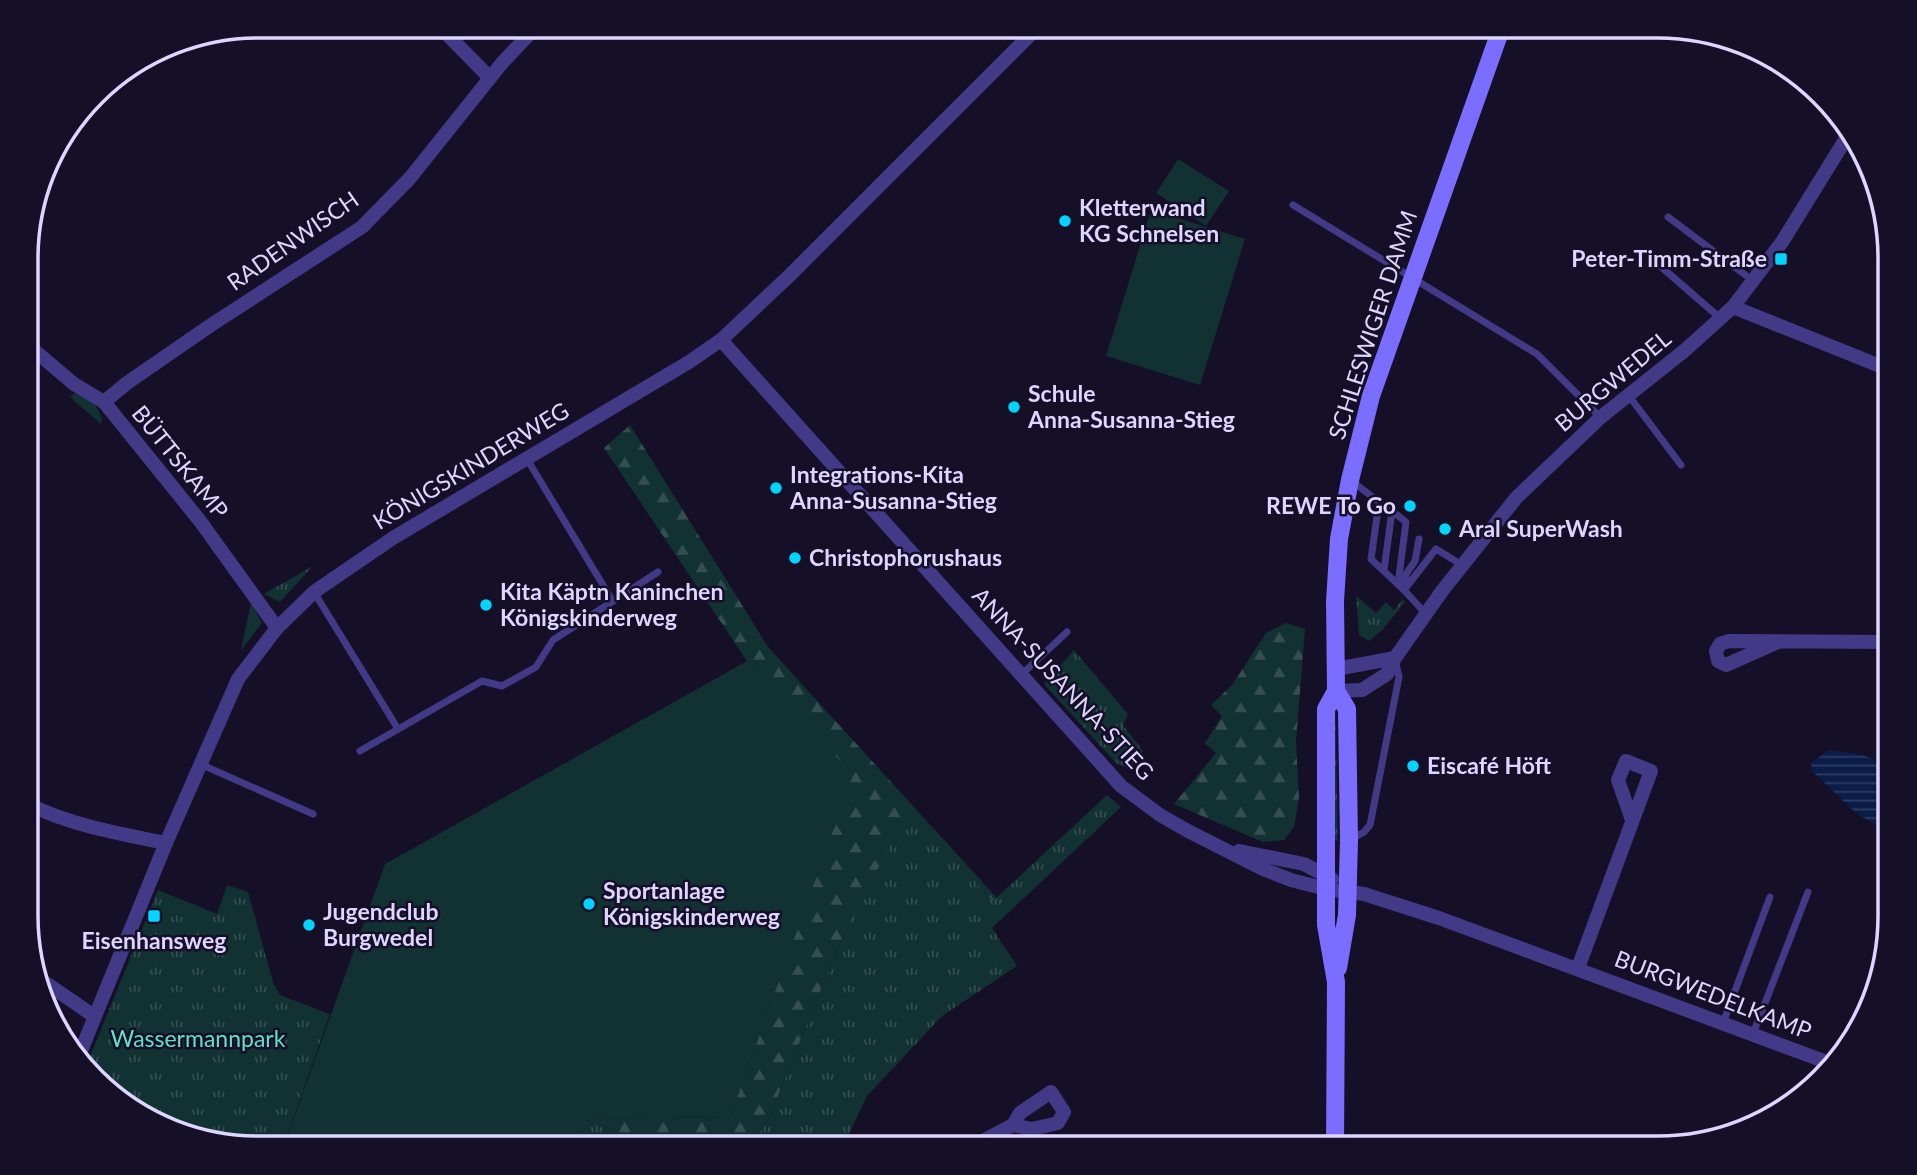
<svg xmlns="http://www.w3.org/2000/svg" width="1917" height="1175" font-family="Lato,sans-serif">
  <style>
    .grass { fill: url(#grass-tufts) }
    .forest { fill: url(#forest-firs) }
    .garden { fill: #123132 }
    .water { fill: url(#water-rules) }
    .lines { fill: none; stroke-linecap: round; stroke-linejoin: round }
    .service { stroke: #433a87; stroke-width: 7 }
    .minor { stroke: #433a87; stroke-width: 14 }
    .secondary { stroke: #7b6dff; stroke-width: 18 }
    .poi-dot { fill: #02d4ff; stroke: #150f28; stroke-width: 2.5 }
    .labels { text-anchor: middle; stroke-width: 5; stroke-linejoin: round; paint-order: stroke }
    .poi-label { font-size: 23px; font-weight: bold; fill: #ded6ff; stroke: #150f28; text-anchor: start }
    .street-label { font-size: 23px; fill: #ded6ff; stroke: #150f28 }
    .park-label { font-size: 23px; fill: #60e1ca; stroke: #150f28 }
    .rim { fill: none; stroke: #ded6ff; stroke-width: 3.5 }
  </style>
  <defs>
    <pattern id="grass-tufts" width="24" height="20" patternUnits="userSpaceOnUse" patternTransform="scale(1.75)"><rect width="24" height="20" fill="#123132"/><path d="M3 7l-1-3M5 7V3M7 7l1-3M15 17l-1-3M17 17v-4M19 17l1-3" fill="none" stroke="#344e51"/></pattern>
    <pattern id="forest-firs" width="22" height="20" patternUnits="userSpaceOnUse" patternTransform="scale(1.75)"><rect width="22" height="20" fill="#123132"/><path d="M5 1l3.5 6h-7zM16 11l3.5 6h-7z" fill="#344e51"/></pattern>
    <pattern id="water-rules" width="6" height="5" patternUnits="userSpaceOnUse" patternTransform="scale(1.75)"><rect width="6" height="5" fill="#0a1c47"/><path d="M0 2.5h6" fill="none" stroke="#2d3c63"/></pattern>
  </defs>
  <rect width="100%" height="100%" fill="#150f28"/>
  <g class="grass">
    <polygon points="75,393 95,404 102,418 101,424 70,397"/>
    <polygon points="313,566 280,602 264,594"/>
    <polygon points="1356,596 1376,613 1386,602 1394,610 1403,599 1405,602 1383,629 1369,641 1359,635"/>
    <polygon points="251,603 262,623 241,650"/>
    <polygon points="1074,650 1128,714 1123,725 1143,751 1131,769 1116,763 1044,684"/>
    <polygon points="1335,698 1338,841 1333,839 1333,738"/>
    <polygon points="1107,795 1121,807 992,928 1017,966 942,1016 867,1096 846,1140 834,1149 743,1149 766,1125 842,938 909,809 993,901"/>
    <polygon points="227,885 248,892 273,982 280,995 330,1014 287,1136 321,1149 258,1149 184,1137 130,1110 86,1066 158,890 217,914"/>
    <polygon points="583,1119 665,1149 568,1149"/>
  </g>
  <g class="forest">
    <polygon points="630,425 768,647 997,898 993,901 909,810 842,938 766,1125 743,1149 665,1149 583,1119 730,1117 852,776 747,661 604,448"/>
    <polygon points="1286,623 1305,629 1296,741 1299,798 1294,827 1284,840 1263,842 1174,804 1216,753 1205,743 1222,716 1211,705 1232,685 1266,633"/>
  </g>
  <g class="garden">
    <polygon points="1178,159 1229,191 1206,226 1156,193"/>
    <polygon points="1151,210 1245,239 1200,385 1106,356"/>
    <polygon points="747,661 853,775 730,1117 584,1119 568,1149 321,1149 287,1137 385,864"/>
  </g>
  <path class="water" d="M1829,750C1852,752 1878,754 1890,776V839L1880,827L1857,814L1812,771L1811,763Z"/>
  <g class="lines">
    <g class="service">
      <polyline points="1293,205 1537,354 1600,417"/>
      <polyline points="1668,217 1752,280"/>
      <polyline points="1651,258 1720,318"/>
      <polyline points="1629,396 1681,465"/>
      <polyline points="527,459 612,600"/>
      <polyline points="1353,482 1379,502 1371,559 1404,590"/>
      <polyline points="1379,502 1392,511 1384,570"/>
      <polyline points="1392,511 1406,522 1398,584"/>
      <polyline points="1404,589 1406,574 1415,561 1419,539"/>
      <polyline points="314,592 398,729"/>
      <polyline points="1426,614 1404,590 1436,549 1462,565"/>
      <polyline points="1022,674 1067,632"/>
      <polyline points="360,751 482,681 502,686 536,667 553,640 658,572"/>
      <polyline points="200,764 313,814"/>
      <polyline points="1350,840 1364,832 1370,825 1399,677 1395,659"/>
      <polyline points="1723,1023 1770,897"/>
      <polyline points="1753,1034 1808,892"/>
      <polyline points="90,1071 97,1074"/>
    </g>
    <g class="minor">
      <polyline points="439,26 490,78"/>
      <polyline points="1733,307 1890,370"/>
      <polyline points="721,340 1121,786 1160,815 1188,831 1263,869 1291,880 1326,889 1364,894 1439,918 1832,1064"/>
      <polyline points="28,345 74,384 104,402 200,521 277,628"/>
      <polyline points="104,402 127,383 211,325 362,227 410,178 502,63 537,26"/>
      <polyline points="1778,642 1726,665 1718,661 1716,651 1720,644 1729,641 1890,642"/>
      <polyline points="1336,669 1395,658"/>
      <polyline points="1336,691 1362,690 1387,674 1395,658 1442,591 1516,498 1601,417 1684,351 1733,307 1782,242 1850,132"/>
      <path d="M28,804C70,825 120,834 166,843"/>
      <polyline points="1239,851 1304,864 1332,879"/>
      <polyline points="1578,968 1651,771 1626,761 1618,780 1632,820"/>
      <polyline points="40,979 94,1016"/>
      <polyline points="78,1058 166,843 238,679 277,628 314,592 393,538 689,362 721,340 789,276 1039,26"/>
      <polyline points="974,1149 979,1143 1013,1125 1020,1113 1051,1092 1064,1112 1058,1123 1032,1129 1013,1125"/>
    </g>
    <g class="secondary">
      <polyline points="1336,691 1347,709 1349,840 1347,915 1338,968"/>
      <polyline points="1335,1148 1336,982 1326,925 1326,709 1336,691 1335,601 1339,539 1350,480 1371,396 1502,26"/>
    </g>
  </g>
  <g class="poi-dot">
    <circle cx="1065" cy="221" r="7"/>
    <rect x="1774" y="252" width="14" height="14" rx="3.5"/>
    <circle cx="1014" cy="407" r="7"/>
    <circle cx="776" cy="488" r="7"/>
    <circle cx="1410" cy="506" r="7"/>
    <circle cx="1445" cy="529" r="7"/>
    <circle cx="795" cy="558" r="7"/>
    <circle cx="486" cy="605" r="7"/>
    <circle cx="1413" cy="766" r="7"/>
    <circle cx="589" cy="904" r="7"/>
    <rect x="147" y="909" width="14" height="14" rx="3.5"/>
    <circle cx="309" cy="925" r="7"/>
  </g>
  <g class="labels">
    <g class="poi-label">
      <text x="1079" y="216">Kletterwand<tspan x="1079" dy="26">KG Schnelsen</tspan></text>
      <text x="1767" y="267" text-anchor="end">Peter-Timm-Straße</text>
      <text x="1028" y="402">Schule<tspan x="1028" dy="26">Anna-Susanna-Stieg</tspan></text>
      <text x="790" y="483">Integrations-Kita<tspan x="790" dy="26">Anna-Susanna-Stieg</tspan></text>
      <text x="1396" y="514" text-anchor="end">REWE To Go</text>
      <text x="1459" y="537">Aral SuperWash</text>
      <text x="809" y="566">Christophorushaus</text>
      <text x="500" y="600">Kita Käptn Kaninchen<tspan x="500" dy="26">Königskinderweg</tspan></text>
      <text x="1427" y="774">Eiscafé Höft</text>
      <text x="603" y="899">Sportanlage<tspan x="603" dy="26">Königskinderweg</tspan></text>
      <text x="323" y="920">Jugendclub<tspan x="323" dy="26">Burgwedel</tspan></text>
      <text x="154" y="949" text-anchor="middle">Eisenhansweg</text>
    </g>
    <g class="street-label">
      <text transform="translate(293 241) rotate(-35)" y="8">RADENWISCH</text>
      <text transform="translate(1373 325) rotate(-72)" y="8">SCHLESWIGER DAMM</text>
      <text transform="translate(1613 381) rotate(-40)" y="8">BURGWEDEL</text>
      <text transform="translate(180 462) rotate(51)" y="8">BÜTTSKAMP</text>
      <text transform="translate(471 466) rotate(-31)" y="8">KÖNIGSKINDERWEG</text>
      <text transform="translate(1063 684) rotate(47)" y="8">ANNA-SUSANNA-STIEG</text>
      <text transform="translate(1713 995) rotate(21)" y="8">BURGWEDELKAMP</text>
    </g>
    <g class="park-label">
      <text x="198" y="1047">Wassermannpark</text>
    </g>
  </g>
  <path d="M0 0H1917V1175H0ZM258 38H1658A220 220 0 0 1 1878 258V916A220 220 0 0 1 1658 1136H258A220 220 0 0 1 38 916V258A220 220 0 0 1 258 38Z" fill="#150f28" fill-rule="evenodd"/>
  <path class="rim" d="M258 38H1658A220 220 0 0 1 1878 258V916A220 220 0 0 1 1658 1136H258A220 220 0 0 1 38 916V258A220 220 0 0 1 258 38Z"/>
</svg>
